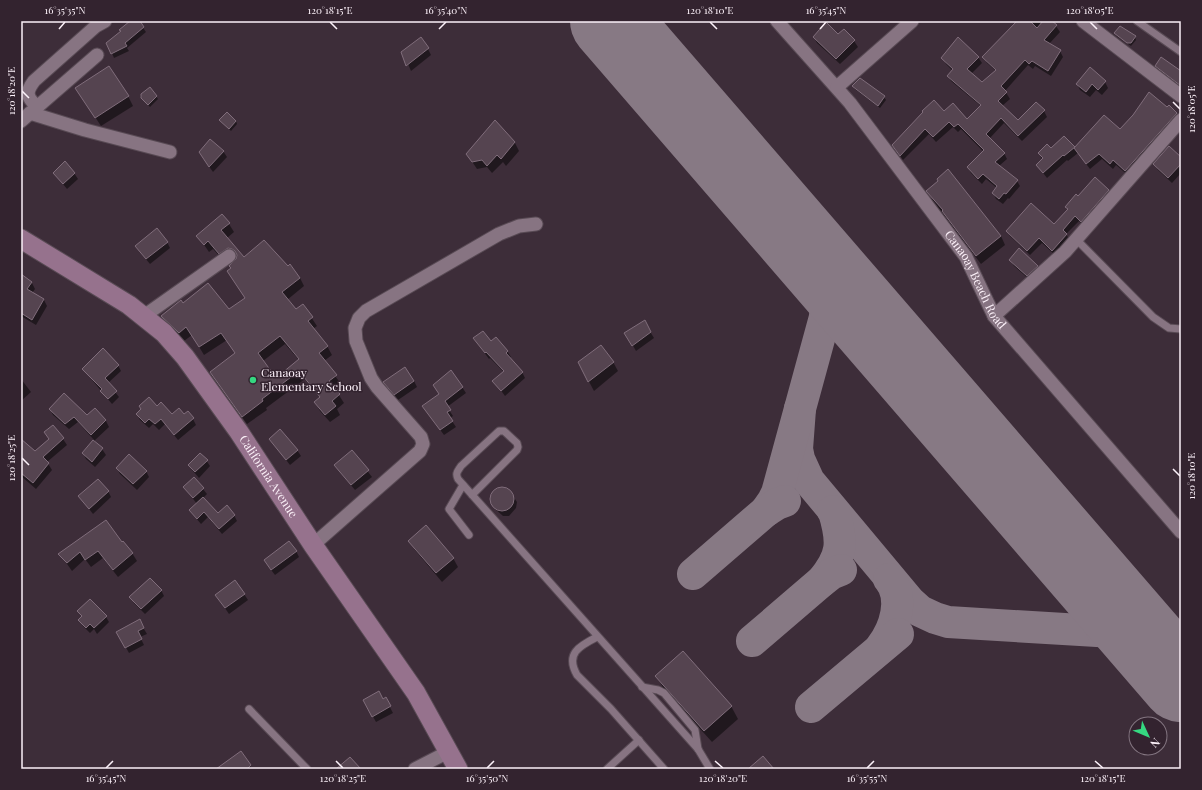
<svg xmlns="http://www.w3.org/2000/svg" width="1202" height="790" font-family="'Playfair Display',serif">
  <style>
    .shadow { fill: #0007; fill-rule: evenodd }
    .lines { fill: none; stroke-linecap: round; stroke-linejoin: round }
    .taxiway { stroke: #877984; stroke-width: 32 }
    .runway { stroke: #877984; stroke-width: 80 }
    .building { fill: #554450; stroke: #806d7b; fill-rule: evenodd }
    .lane-casing { stroke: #584a54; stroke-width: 9 }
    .street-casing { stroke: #584a54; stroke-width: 15 }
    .secondary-casing { stroke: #584a54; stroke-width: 21 }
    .lane { stroke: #877482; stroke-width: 7 }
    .street { stroke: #877482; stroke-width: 13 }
    .secondary { stroke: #96728d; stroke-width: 19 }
    .ticks { fill: none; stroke: #fcf1f9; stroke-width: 1.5 }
    .poi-dot { fill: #35d881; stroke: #33232f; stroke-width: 1.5 }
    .labels { text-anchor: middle; stroke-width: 3; stroke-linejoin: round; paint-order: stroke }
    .street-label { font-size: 12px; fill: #fcf1f9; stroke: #33232f }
    .poi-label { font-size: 12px; fill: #fcf1f9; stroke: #33232f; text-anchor: start }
    .neatline { fill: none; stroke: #fcf1f9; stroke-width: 1.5 }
    .ticks-label { font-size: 10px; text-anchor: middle; fill: #fcf1f9 }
  </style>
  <rect width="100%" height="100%" fill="#3d2d39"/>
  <g class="shadow">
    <polygon points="132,21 138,21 146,32 127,48 129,51 114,58 112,53 122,32"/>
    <polygon points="1018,21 1050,21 1056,26 1060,32 1049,44 1060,51 1063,57 1051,76 1035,66 1033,69 1028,65 1005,91 1010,99 1002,106 1018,122 1036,103 1044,111 1047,117 1022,141 1004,123 989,139 1004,153 1007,159 999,166 1017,181 1020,186 1009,199 1008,198 1003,204 996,199 993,193 997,188 986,179 982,184 971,173 968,167 984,152 961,129 958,132 953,127 936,142 929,134 903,160 893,145 944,112 967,120 981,106 951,81 948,76 953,71 946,64 943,58 978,57 982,63 971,74 982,83 996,71 987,63 984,57"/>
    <polygon points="844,30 854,41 858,47 840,64 817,43 814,37 838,36"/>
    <polygon points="1116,33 1135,37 1136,40 1131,46 1117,36"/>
    <polygon points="428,49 431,55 411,71 403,52"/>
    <polygon points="1156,66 1181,72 1181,86 1158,69"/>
    <polygon points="860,79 884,97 886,100 880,108 855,89 853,86"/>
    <polygon points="1105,82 1108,88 1102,95 1096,90 1090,97 1080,90 1077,84"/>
    <polygon points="150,88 158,99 150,107 140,96"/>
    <polygon points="128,96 133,106 101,126 82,97"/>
    <polygon points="1169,106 1177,114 1180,119 1129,176 1116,165 1113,169 1102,159 1090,169 1078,153 1068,161 1067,160 1047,178 1037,165 1042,159 1039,153 1051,150 1074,147 1075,149 1104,116 1120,130"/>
    <polygon points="220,120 236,121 237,124 231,131"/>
    <polygon points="495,121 515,143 519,151 506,166 503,162 492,173 487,167 477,169 467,154"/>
    <polygon points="223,151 227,157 213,172 203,158"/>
    <polygon points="1181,159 1181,173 1172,183 1158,170 1154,164"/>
    <polygon points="948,170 1001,236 1005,245 981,264 932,199 928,191 939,181"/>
    <polygon points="54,173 74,173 78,179 67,189"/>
    <polygon points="1108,191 1111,196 1084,226 1079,221 1066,234 1069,239 1055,255 1042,243 1030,255 1010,236 1007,231 1054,226 1068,210 1066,207 1078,198"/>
    <path d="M229,224L234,232L227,238L244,258L300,278L304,286L287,300L296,311L303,305L317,326L313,329L327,346L332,355L324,361L341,384L335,389L344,403L337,409L340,415L330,422L320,411L316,403L321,399L305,379L266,408L267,410L247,424L211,373L236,354L227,340L204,355L192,335L184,341L167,324L162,316L183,304L229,310L246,298L232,269L238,257L233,256L224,261L213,249L209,252L198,236ZM285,344L299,360L276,380L263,361Z"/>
    <polygon points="167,242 170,248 150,264 140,252"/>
    <polygon points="1010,260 1037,266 1041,272 1031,281 1014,266"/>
    <polygon points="21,275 32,283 35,289 32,293 44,300 47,306 36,325 21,316"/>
    <polygon points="644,322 654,338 636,351 626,333"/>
    <polygon points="491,343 507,351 511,357 509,358 522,372 525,378 505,396 494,381 504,372 490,358 489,359 478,344"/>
    <polygon points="613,362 618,371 594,391 579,363"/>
    <polygon points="118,365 121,371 108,383 119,397 112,404 83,369"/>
    <polygon points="21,379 31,392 21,401"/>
    <polygon points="414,381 417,387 398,400 385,382"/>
    <polygon points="462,387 466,393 447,407 453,416 450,418 456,427 444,435 427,412"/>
    <polygon points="157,407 172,415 184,416 193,419 196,425 178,440 165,424 159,430 153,424 149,428 140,420 137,414"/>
    <polygon points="50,409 87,417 95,409 106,421 109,427 94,441 102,449 106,455 95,467 86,459 83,453 94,440 78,422 69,429 53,415"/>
    <polygon points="53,427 63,439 67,445 47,462 52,470 36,489 21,476 21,441 35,453 50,439"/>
    <polygon points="270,439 297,450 301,456 290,465"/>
    <polygon points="352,451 372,477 355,490 339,471"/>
    <polygon points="206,460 210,466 199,478 193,471 189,466"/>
    <polygon points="117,468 146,471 149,477 137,490 120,474"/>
    <polygon points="194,478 207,494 203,498 217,514 234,515 237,521 222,534 208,517 201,524 190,511 197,504 184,487"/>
    <polygon points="499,488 505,488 513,496 517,502 516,508 509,516 503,516 494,508 491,502 491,495"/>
    <polygon points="108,491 111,497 93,514 80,497"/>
    <polygon points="409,541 453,558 458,567 442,582 415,550"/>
    <polygon points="122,543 132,553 137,561 118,577 103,558 91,567 85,559 72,571 60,554"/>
    <polygon points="296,551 299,557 275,575 268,566"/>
    <polygon points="161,590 164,596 145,614 134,603 131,597"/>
    <polygon points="244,594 248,600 229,614 220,601"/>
    <polygon points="79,611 106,617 109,622 97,634 94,629 90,633 83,626 79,620 82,618"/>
    <polygon points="139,621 147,634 140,637 144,645 129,653 118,633"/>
    <polygon points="657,677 731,706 738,719 712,742 664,689"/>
    <polygon points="385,698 393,713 376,722 364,700 383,700"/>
    <polygon points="241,752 252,769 218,769"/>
  </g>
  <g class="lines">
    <g class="taxiway">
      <path d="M825,317C838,293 850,302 866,317"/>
      <polyline points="800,409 797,449 799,459 809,481 910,602 920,611 935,618 948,622 1114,632 1138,639 1145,645 1168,667"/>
      <path d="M766,511L773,501L777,493L825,317C828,291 828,282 816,259"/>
      <polyline points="693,574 766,511 777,504 785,501"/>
      <path d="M822,581C843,556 843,542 834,512L833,511"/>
      <path d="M1102,631C1131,623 1115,607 1103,592"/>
      <polyline points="752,641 822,581 831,574 841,570"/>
      <path d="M881,647C895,629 905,598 889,579"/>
      <polyline points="811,707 898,634"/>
    </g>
    <polyline class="runway" points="610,21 1181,682"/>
  </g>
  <g class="building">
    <polygon points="130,21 140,21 144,27 125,43 127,46 111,54 106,43 121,31 119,30"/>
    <polygon points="1017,21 1030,21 1037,28 1043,21 1052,21 1057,25 1044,40 1061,50 1048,71 1032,61 1029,64 1025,60 1001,86 1007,92 998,101 1018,120 1036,102 1045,110 1018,136 1001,118 986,134 1005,153 995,162 1018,180 1006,194 1004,193 999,199 992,193 997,186 983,174 978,179 967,167 984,150 958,124 954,127 949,122 933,137 925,129 900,156 892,145 923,112 922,111 934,100 944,111 953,103 967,119 981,105 947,76 953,69 941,58 958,37 979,57 967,69 982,82 996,70 982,57"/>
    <polygon points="826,22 838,34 844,29 855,40 836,59 813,37"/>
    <polygon points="1120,26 1136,36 1131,43 1127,43 1114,33"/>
    <polygon points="421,37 429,48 406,66 401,52"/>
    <polygon points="1161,57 1181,71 1181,86 1155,66"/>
    <polygon points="109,66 129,96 95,118 75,88"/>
    <polygon points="1090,67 1106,81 1098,90 1092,84 1086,92 1076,84"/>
    <polygon points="860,78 885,96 878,106 852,86"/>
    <polygon points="150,87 157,96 148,105 141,98 141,94"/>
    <polygon points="1149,92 1167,107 1169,105 1177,113 1125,171 1113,160 1110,164 1099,154 1086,164 1074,148 1104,115 1120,129 1133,115"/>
    <polygon points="227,112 236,121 229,129 219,120"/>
    <polygon points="495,120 515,142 501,159 497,155 487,166 482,160 472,162 466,154"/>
    <polygon points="1064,136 1075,147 1064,156 1063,155 1043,173 1036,165 1043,158 1038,153 1047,144 1051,148"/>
    <polygon points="210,139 224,151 209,167 199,152"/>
    <polygon points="1169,146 1181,157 1181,164 1168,178 1153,164"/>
    <polygon points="65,161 75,173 63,184 53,173"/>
    <polygon points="948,169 1001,236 976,256 942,211 943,210 926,191 938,181 937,179"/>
    <polygon points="1095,177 1109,190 1081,222 1075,216 1063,230 1067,234 1052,251 1039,238 1027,251 1006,231 1031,203 1054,224 1068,209 1065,207 1076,194 1078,196"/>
    <path d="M222,214L230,223L221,230L244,257L264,240L288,266L290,264L300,278L282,292L296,309L303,304L313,317L308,321L328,346L319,353L337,375L329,381L340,394L332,401L336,406L325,415L314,402L320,397L299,371L262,399L263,401L242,417L210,372L235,353L221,333L199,347L186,327L179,333L161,316L181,300L183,303L208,283L229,309L245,298L227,271L231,268L229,266L236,259L237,255L235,251L232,249L228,248L219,254L208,241L204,245L196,236ZM280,336L299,359L276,378L258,353Z"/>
    <polygon points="157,228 168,242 146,259 135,246"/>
    <polygon points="1019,248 1038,266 1027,276 1009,260"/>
    <polygon points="21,274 32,282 27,289 44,299 32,320 21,313"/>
    <polygon points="645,320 651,332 632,346 624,333"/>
    <polygon points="483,331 491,341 496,337 508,351 506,353 523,372 501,391 492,381 504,371 486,352 485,353 473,338"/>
    <polygon points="601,345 614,362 588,382 578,362"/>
    <polygon points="103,348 119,365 105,378 117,391 108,399 100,391 102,389 82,369"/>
    <polygon points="405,367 414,381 394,395 383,382"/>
    <polygon points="451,370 463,387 445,401 451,410 447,412 453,421 440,430 422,406 439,394 433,385"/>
    <polygon points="64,393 87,415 95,408 106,420 91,435 74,417 65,424 49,409"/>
    <polygon points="149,397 157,406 161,402 172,414 179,408 184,414 188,411 194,418 174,435 161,419 155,424 149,419 145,423 136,414 141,409 139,406"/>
    <polygon points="53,425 64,438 43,457 49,463 33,483 21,473 21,439 35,451 49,439 44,432"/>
    <polygon points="280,429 298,450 286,460 269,439"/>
    <polygon points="93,440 103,448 92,462 82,453"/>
    <polygon points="352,450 369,470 351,485 334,465"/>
    <polygon points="200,453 208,460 195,472 188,465"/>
    <polygon points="129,454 147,471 133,484 116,468"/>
    <polygon points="194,477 204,488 193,498 183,487"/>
    <polygon points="98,479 109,491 89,509 78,496"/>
    <circle cx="502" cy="499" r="12"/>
    <polygon points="203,497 218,513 227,505 235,515 219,529 204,512 197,519 189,510"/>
    <polygon points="106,520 122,542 123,541 133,553 113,570 98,551 85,560 80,552 67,563 58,554"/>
    <polygon points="426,525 454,558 436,573 408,541"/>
    <polygon points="289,541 297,551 271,570 264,560"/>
    <polygon points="150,578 162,590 141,609 129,597"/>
    <polygon points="235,580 245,594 225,608 215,595"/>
    <polygon points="90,599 107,616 94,628 90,624 86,628 78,620 82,616 77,611"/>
    <polygon points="140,619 144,628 138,631 142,639 125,648 116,632"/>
    <polygon points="683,651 732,706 704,731 655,676"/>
    <polygon points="379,691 383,699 386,697 391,706 372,717 363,700"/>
    <polygon points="241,751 251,765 247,769 216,769"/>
    <polygon points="763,756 774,769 748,769"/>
    <polygon points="350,757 361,769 336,769"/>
  </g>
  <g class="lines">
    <defs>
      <g id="lane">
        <polyline points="1137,21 1181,52"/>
        <polyline points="1076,239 1153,317 1169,328 1181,329"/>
        <polyline points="463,485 449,509 469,535"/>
        <path d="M472,495L517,450L518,447L517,443L504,431H499L461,466C458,471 455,473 458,479L698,749L710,769"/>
        <path d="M597,637C579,646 565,654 577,675L611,709L664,769"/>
        <polyline points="642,687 658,690 664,693 695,730 698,749"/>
        <polyline points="249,709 307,769"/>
        <polyline points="607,769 639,740"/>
      </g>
      <g id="street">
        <path id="s1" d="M777,21L850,103L966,257L994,316L1181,532"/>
        <polyline points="1083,21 1181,96"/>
        <polyline points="837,87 912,21"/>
        <path d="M37,107C27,97 25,93 34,81L96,26L105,21"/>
        <polyline points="30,113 85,130 170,152"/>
        <polyline points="21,121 97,55"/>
        <polyline points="144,316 229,256"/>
        <polyline points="994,316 1065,252 1181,120"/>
        <polyline points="313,545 420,451 423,444 421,437 377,387 371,378 356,341 355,328 359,318 366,311 499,234 519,226 536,224"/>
        <polyline points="415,769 448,752"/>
      </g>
      <g id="secondary">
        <path id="s2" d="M21,239L129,305L164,333L185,357L239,432L313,545L416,693L458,769"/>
      </g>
    </defs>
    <use href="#lane" class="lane-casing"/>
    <use href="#street" class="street-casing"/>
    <use href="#secondary" class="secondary-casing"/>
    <use href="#lane" class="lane"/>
    <use href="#street" class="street"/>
    <use href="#secondary" class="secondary"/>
  </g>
  <path class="ticks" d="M330,22L337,29M710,22L717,29M1090,22L1097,29M59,29L65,22M439,29L446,22M820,29L826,22M22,91L29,98M1173,102L1180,109M22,458L29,465M1173,469L1180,476M336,761L343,768M715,761L723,768M1095,761L1103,768M106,768L113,761M487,768L494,761M867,768L874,761"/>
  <circle class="poi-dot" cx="253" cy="380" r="4"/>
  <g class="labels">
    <g class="street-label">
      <text dy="4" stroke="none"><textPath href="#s1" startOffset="327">Canaoay Beach Road</textPath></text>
      <text dy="4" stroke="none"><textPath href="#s2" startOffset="349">California Avenue</textPath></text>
    </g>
    <g class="poi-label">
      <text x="261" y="377">Canaoay<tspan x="261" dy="14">Elementary School</tspan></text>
    </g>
  </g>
  <rect width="1202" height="790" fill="none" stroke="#33232f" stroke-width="44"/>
  <g transform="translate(1148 736) rotate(134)"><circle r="19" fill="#33232f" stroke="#837580"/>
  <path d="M0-3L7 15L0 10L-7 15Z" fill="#35d881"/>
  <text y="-6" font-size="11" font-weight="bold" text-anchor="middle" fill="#fcf1f9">N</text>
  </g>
  <rect x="22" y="22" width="1158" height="746" class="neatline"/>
  <g class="ticks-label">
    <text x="65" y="14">16°35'35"N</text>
    <text x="330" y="14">120°18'15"E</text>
    <text x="446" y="14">16°35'40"N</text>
    <text x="710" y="14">120°18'10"E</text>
    <text x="826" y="14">16°35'45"N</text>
    <text x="1090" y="14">120°18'05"E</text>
    <text transform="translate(11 91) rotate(-90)" y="4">120°18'20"E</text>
    <text transform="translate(1191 109) rotate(-90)" y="4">120°18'05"E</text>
    <text transform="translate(11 458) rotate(-90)" y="4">120°18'25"E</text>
    <text transform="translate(1191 476) rotate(-90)" y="4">120°18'10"E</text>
    <text x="106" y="782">16°35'45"N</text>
    <text x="343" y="782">120°18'25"E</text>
    <text x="487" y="782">16°35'50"N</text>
    <text x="723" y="782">120°18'20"E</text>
    <text x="867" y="782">16°35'55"N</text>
    <text x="1103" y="782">120°18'15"E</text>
  </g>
</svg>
